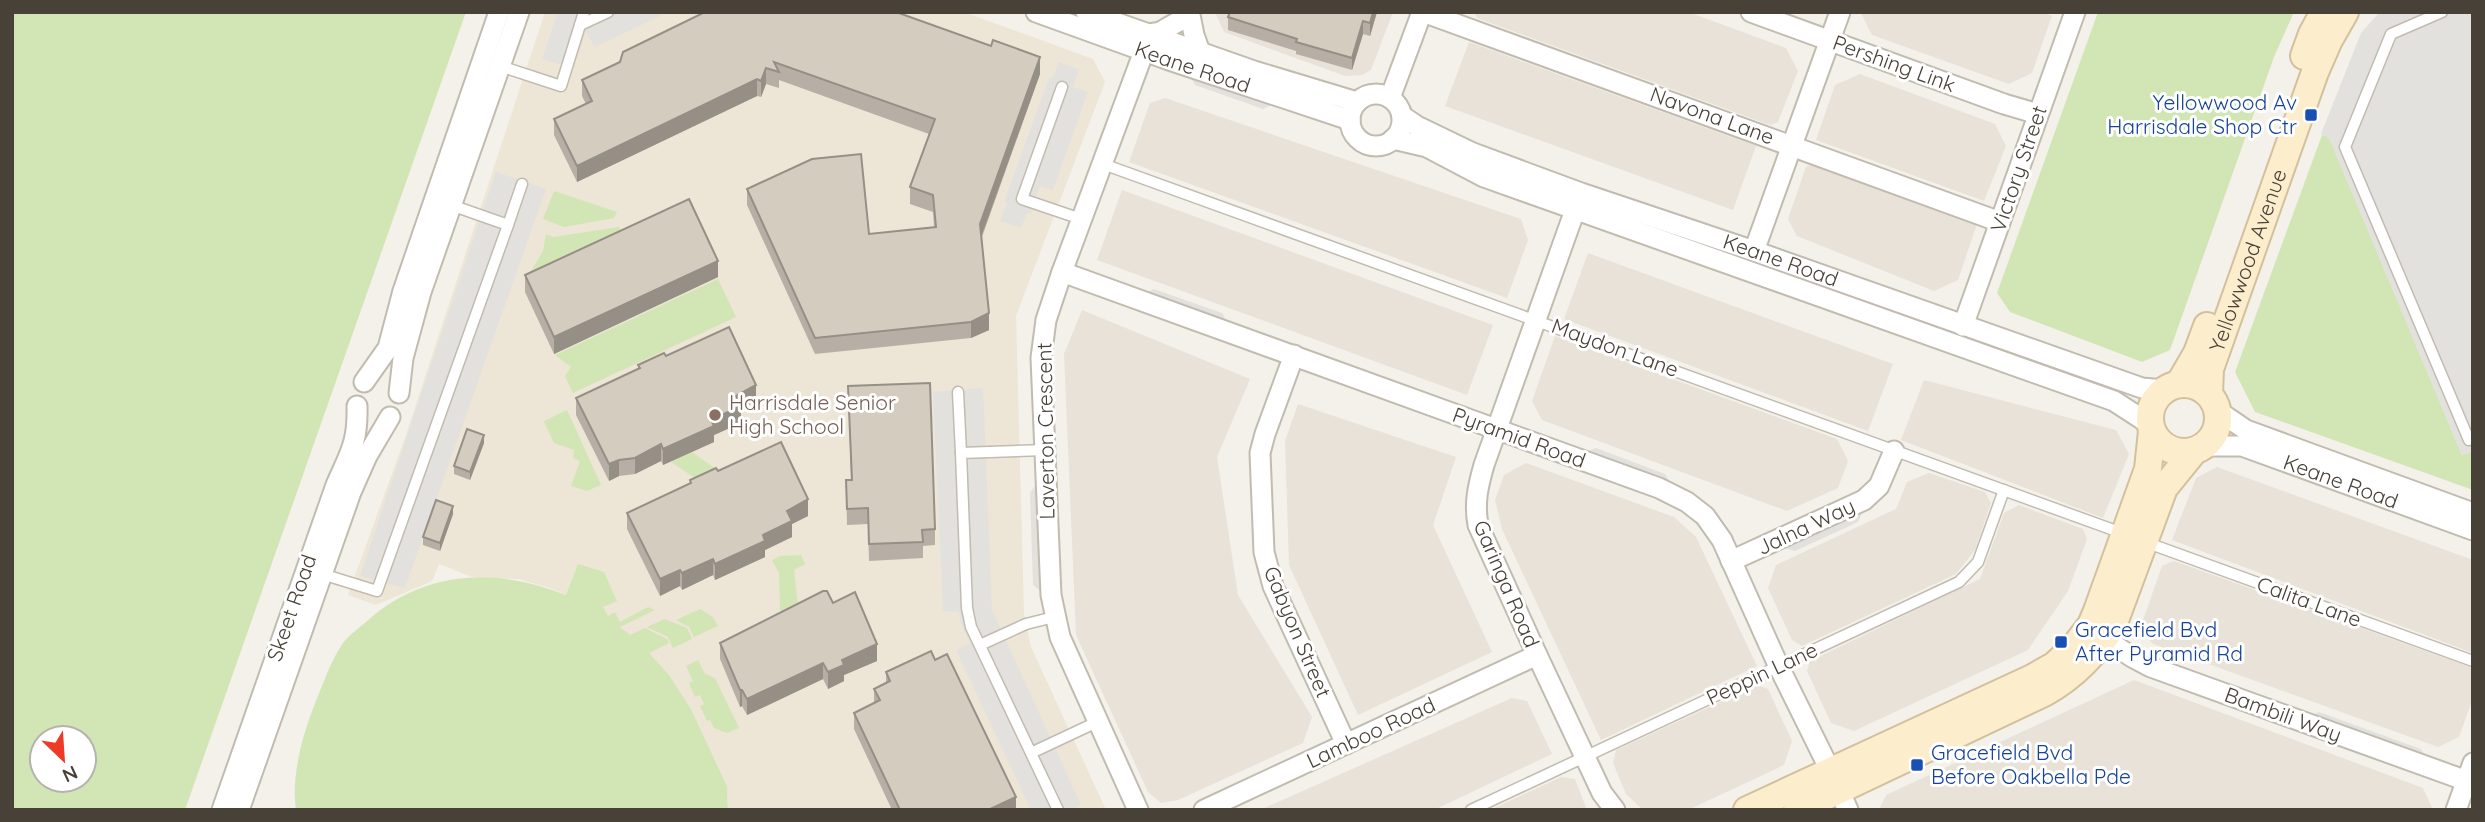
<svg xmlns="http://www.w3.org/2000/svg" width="2485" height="822" font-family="Quicksand,sans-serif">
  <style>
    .residential { fill: #e8e2d9 }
    .education { fill: #ede5d5 }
    .green { fill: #d2e6b5; fill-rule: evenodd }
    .parking { fill: #e3e1de }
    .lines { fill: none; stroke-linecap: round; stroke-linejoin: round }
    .lane-casing { stroke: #c2bbb0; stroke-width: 13 }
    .street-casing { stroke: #c2bbb0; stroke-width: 23 }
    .secondary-casing { stroke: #d2c19c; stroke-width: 30 }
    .lane { stroke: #fff; stroke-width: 10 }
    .street { stroke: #fff; stroke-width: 19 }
    .secondary { stroke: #fceecd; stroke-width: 26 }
    .wall { fill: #b7afa5 }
    .shaded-wall { fill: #958f86 }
    .building { fill: #d5ccc0; stroke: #958f86; stroke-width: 2 }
    .transit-dot { fill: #1a4fb4; stroke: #fff; stroke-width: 2.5 }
    .education-dot { fill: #8d6e63; stroke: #fff; stroke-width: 2.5 }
    .labels { text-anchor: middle; stroke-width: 6; stroke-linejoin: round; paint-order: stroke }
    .street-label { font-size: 21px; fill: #484138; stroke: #fff }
    .transit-label { font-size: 21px; fill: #164399; stroke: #fff; text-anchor: start }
    .education-label { font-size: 21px; fill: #785e54; stroke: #fff; text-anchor: start }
  </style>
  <rect width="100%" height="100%" fill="#f4f1ea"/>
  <g class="residential">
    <polygon points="1215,12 1393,12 1371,70 1362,75 1345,76 1224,32"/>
    <polygon points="1474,12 1688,12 1786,48 1798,71 1778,122 1770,125 1477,18"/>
    <polygon points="2042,12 2052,16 2032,73 2009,84 1872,35 1861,13"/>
    <polygon points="1469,42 1756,146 1733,210 1445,106"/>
    <polygon points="1860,74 1995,124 2006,146 1984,201 1816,140 1835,85"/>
    <polygon points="1165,98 1521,219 1528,240 1507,298 1129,162 1150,103"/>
    <polygon points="1812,164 1977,224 1958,280 1934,291 1797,236 1788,219 1806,167"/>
    <polygon points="1122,190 1493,325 1467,395 1097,260"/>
    <polygon points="1588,253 1893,364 1868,431 1564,319"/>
    <polygon points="1082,310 1250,379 1217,457 1238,595 1312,717 1303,743 1178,800 1161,803 1148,792 1076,635 1064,354"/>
    <polygon points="1555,336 1837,439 1848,461 1838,488 1787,511 1542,420 1532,401"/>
    <polygon points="1924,380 2116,430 2129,454 2103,518 1901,440"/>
    <polygon points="1298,404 1456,457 1433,525 1492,652 1358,715 1289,565 1285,441"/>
    <polygon points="1526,463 1674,517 1696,537 1757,666 1601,740 1502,529 1495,500 1504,475"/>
    <polygon points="2217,467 2473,560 2473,653 2172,540 2196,478"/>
    <polygon points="1929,473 1985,492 1991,503 1975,550 1956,574 1802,646 1792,640 1768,588 1776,565 1896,509 1907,482"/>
    <polygon points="2019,505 2083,529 2087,539 2068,591 2028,650 1854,731 1831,723 1807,671 1810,661 1980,579 2004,513"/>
    <polygon points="2174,561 2473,668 2473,698 2459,737 2438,747 2153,644 2148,639 2142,623 2162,566"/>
    <polygon points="2134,680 2423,788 2433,810 1879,810 1886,795"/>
    <polygon points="1757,685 1768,689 1792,741 1784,765 1688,810 1643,810 1626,794 1613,763 1616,750"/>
    <polygon points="1512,698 1527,701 1552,754 1434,810 1260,810"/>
    <polygon points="1561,777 1575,779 1587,810 1490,810"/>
  </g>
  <polygon class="education" points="545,12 964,12 1093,59 1105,82 1016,316 1024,614 1031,647 1106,810 728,810 727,786 722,775 691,709 669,675 635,640 583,602 550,588 518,579 472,577 439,564 432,581 376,605 348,595 405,438"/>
  <g class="green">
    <path d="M12,12H466L185,810H12ZM42,738H84V780H42Z"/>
    <polygon points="2098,12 2294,12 2274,57 2170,350 2142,362 2010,312 1997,293"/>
    <polygon points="2322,135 2329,137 2462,455 2473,451 2473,490 2255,412 2235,372"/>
    <polygon points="554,191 617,212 614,218 564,227 543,219"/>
    <polygon points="619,227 623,235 525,281 543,251 546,234 553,237"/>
    <polygon points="718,279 736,317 573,393 565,376 571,367 555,355"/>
    <polygon points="567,410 601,485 587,491 571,486 580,461 573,458 574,450 554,443 544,421"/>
    <polygon points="692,452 720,472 698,480 671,462"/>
    <polygon points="801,555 805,564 794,570 798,606 782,613 780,609 779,573 772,560 780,556"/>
    <path d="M578,564L604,572L617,601L603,607L608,616L615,612L620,622L648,607L655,610L620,627L630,635L645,628L667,639L669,643L649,653L669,675L691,709L727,786L728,810H296C291,777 302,737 314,706C323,684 330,662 343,643C349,635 359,628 367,621C425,570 496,567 566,595Z"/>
    <polygon points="700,609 713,617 718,626 694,637 689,627 676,620"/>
    <polygon points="665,619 687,628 692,639 673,648 668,637 647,627"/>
    <polygon points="698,660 705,674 715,678 739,728 727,733 714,728 710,720 707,721 700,706 704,704 700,695 695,697 689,683 693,681 686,666"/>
  </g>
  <g class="parking">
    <polygon points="558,12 668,12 595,47 586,32 573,68 542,59"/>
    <polygon points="2473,12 2473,451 2462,455 2329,138 2321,134 2361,33 2379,13"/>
    <polygon points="1059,62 1079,70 1073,87 1088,92 1053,190 1040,186 1031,212 1026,215 1021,228 1000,221 1007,203 1004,202 1049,78 1053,77"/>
    <polygon points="1190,76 1271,105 1263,109 1195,85"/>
    <polygon points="496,172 546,189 405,588 360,576"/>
    <polygon points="1154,289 1222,313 1227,322 1145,293"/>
    <polygon points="983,388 992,610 1081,805 1071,810 1031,810 956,650 970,643 960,621 959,612 943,611 933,392"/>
    <polygon points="1596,448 1665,474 1670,483 1586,452"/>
    <polygon points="1037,483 1042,592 1033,585 1030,493"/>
    <polygon points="1862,513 1858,522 1795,551 1784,548"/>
    <polygon points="2319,712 2421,749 2426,757 2310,716"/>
  </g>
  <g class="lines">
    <defs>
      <g id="lane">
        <polyline points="2442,12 2391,34 2345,147 2469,440 2473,439"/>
        <polyline points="580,25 608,12"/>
        <polyline points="500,66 561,86 584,12"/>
        <polyline points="1062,87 1022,199 1081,219"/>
        <polyline points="1103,164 2122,533"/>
        <polyline points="508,225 522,184"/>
        <polyline points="958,392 961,453"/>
        <polyline points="1044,450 961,453 967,608 971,627 1058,810"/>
        <polyline points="2145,542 2473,661"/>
        <polyline points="322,574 377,591 508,225 451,205"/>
        <polyline points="980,645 1026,624 1054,617"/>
        <polyline points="1031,753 1097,722"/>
        <polyline points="1471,810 1959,582 1978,562 2004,490"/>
      </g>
      <g id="street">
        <path id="s1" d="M1036,12L1169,60L1350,120"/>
        <polyline points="1086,12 1254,71 1357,102"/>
        <polyline points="1423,12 2000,222"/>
        <polyline points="1751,12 2004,104 2038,114"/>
        <polyline points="1148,34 1160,32 1190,15 1194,35 1200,52"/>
        <circle cx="1376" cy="120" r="26"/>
        <polyline points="1390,98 1422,12"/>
        <path id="s2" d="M1402,116L1417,126L1473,153L1581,193L1754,251L2142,388L2164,390"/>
        <polyline points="1393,139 1427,147 1484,177 2114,401 2151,425"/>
        <path d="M1575,210L1484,465C1478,486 1474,503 1478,525L1537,655L1602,793L1615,810"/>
        <polyline points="1754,251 1840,12"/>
        <polyline points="1062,272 1659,488 1687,502 1705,516 1722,540 1779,667 1830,770"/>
        <polyline points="1963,326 2075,12"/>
        <polyline points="1294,355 1265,434 1260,453 1264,552 1273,586 1346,744"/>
        <polyline points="364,382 388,348 403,291 499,12"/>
        <polyline points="399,393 403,358 421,292 519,12"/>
        <polyline points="2218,411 2246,430 2473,513"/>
        <path id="s3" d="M2205,446H2242L2473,530"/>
        <polyline points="1731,561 1864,500 1879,486 1894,451"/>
        <polyline points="2105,639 2132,657 2151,667 2467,781"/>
        <polyline points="1839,790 1848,810"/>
        <path d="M222,810L336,485C350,453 358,443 357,406"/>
        <polyline points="239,810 351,492 367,456 390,417"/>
        <polyline points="1138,810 1060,637 1051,595 1041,358 1046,320 1062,272 1144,51"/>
        <polyline points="1204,810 1537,655"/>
        <polyline points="2456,810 2473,763"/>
      </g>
      <g id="secondary">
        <polyline points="2304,56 2312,34 2324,12"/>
        <circle cx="2184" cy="418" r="34"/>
        <polyline points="2179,384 2197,353 2207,326"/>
        <path id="s4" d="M2209,394L2210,369L2315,72L2329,40L2345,12"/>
        <polyline points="1747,810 2032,678 2055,665 2074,647 2091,625 2097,611 2148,469 2152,431"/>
        <path d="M1797,810L2044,693C2074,676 2097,653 2114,623L2164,488L2194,451"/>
      </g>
    </defs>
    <use href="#lane" class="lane-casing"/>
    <use href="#street" class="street-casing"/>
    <use href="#secondary" class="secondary-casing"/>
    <use href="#lane" class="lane"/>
    <use href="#street" class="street"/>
    <use href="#secondary" class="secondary"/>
  </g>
  <g class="wall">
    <polygon points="1377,12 1370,36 1363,34 1352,70 1296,54 1296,51 1228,30 1228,17"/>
    <polygon points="623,52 1040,74 982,237 989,330 971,338 815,354 747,205 747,189 869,234 934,227 933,212 910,204 910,187 929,134 779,80 779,88 766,84 761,97 757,96 577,182 554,135 554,119 586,104 582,96 582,80 620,62"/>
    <polygon points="525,275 718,277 554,354 525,292"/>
    <polygon points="666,356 756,401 741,410 741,423 714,435 714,442 663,465 661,461 635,474 619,476 609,481 576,415 576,398 638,369 638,365"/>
    <polygon points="848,386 935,529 935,545 923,546 923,558 869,561 868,524 847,525 846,480 851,480"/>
    <polygon points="484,443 470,480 454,474 454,466"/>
    <polygon points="718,471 808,516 792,524 792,537 765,550 765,557 715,580 713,575 682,590 680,586 660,596 627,529 627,513 690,484 690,480"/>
    <polygon points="453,514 440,551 423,545 423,537"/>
    <polygon points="833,603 877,661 844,675 844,681 828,689 823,679 747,715 742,706 740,707 720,659 720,643"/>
    <polygon points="886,672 1016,810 892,810 854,729 854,713 874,703 874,689 886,683"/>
  </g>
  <g class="shaded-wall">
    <polygon points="1373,12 1377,12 1370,36 1370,23"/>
    <polygon points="1363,21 1363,34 1352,70 1352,58"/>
    <polygon points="1040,57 1040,74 980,240 980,224"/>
    <polygon points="766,68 766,84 761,97 761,81"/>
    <polygon points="757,79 757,96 577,182 577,166"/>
    <polygon points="718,261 718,277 554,354 554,337"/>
    <polygon points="989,313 989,330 971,338 971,322"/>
    <polygon points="756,385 756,401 741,410 741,423 714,435 714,442 663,465 663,449 711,420 736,396"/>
    <polygon points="484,435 484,443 470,480 470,472"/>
    <polygon points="661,444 661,461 635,474 635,458"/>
    <polygon points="619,460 619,476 609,481 609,464"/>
    <polygon points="808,499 808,516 792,524 792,537 765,550 765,557 715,580 715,564 763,535 787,511"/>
    <polygon points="453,506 453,514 440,551 440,543"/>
    <polygon points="713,559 713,575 682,590 682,573"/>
    <polygon points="680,570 680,586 660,596 660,579"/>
    <polygon points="877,644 877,661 844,675 844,681 828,689 828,672 842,660"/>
    <polygon points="823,663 823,679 747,715 747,699"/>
    <polygon points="740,690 742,690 742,706 740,707"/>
    <polygon points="1016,797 1016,810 988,810"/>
  </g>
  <g class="building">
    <polygon points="705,12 896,12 991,46 993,40 1040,57 980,224 989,313 971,322 815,338 747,189 812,159 861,154 869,234 936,227 933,195 910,187 935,119 774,62 779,72 766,68 761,81 757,79 577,166 554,119 592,101 582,80 620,62 623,52"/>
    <polygon points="1230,12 1373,12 1370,23 1363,21 1352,58 1296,42 1297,39 1228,17"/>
    <polygon points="689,199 718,261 554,337 525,275"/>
    <polygon points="729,327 756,385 736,396 741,406 711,420 714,426 663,449 661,444 635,458 619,460 609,464 576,398 640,368 638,365 664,353 666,356"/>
    <polygon points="930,383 935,529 922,530 923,542 869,544 868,508 847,509 846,480 852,480 848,386"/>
    <polygon points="467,429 484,435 470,472 454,466"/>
    <polygon points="781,442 808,499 787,511 792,521 763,535 765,541 715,564 713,559 682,573 680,570 660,579 627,513 691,483 690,480 716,468 718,471"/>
    <polygon points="436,500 453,506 440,543 423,537"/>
    <polygon points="823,591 827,591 833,603 855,592 877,644 842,660 844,665 828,672 823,663 747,699 742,690 740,690 720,643"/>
    <polygon points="931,651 935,660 947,654 1016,797 988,810 900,810 854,713 880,700 874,689 890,681 886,672"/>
  </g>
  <g class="transit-dot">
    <rect x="2304" y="108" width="14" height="14" rx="3.5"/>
    <rect x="2054" y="635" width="14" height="14" rx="3.5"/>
    <rect x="1910" y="758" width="14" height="14" rx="3.5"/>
  </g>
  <circle class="education-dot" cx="715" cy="415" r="7"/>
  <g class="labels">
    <g class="street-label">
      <text transform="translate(1894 64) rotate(20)" y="7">Pershing Link</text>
      <text dy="7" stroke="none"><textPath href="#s1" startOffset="166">Keane Road</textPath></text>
      <text transform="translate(1712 116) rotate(20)" y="7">Navona Lane</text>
      <text transform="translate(2019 169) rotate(-71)" y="7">Victory Street</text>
      <text dy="7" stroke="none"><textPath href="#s4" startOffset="140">Yellowwood Avenue</textPath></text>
      <text dy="7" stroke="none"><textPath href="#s2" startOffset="406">Keane Road</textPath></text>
      <text transform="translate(1615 348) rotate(20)" y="7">Maydon Lane</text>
      <text transform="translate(1046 431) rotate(-91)" y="7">Laverton Crescent</text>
      <text transform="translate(1519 438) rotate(20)" y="7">Pyramid Road</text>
      <text dy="7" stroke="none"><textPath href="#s3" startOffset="142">Keane Road</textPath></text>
      <text transform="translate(1806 527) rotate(-25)" y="7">Jalna Way</text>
      <text transform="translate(1506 584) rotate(67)" y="7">Garinga Road</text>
      <text transform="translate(2309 602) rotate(20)" y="7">Calita Lane</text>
      <text transform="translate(292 608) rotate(-71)" y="7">Skeet Road</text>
      <text transform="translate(1297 632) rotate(67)" y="7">Gabyon Street</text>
      <text transform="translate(1762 674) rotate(-25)" y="7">Peppin Lane</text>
      <text transform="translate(2283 715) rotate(20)" y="7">Bambili Way</text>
      <text transform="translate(1371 733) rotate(-25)" y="7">Lamboo Road</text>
    </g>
    <g class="transit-label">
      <text x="2297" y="110" text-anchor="end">Yellowwood Av<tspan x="2297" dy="24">Harrisdale Shop Ctr</tspan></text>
      <text x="2075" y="637">Gracefield Bvd<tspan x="2075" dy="24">After Pyramid Rd</tspan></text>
      <text x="1931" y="760">Gracefield Bvd<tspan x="1931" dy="24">Before Oakbella Pde</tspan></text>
    </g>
    <g class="education-label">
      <text x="729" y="410">Harrisdale Senior<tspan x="729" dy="24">High School</tspan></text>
    </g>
  </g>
  <rect width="2485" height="822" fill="none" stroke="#484138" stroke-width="28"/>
  <g transform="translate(63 759) rotate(155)"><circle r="33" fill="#ffffff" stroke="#b6b3af" stroke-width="2"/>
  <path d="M0-5L12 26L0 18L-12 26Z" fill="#ef3b26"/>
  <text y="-10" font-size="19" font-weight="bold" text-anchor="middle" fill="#484138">N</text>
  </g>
</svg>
